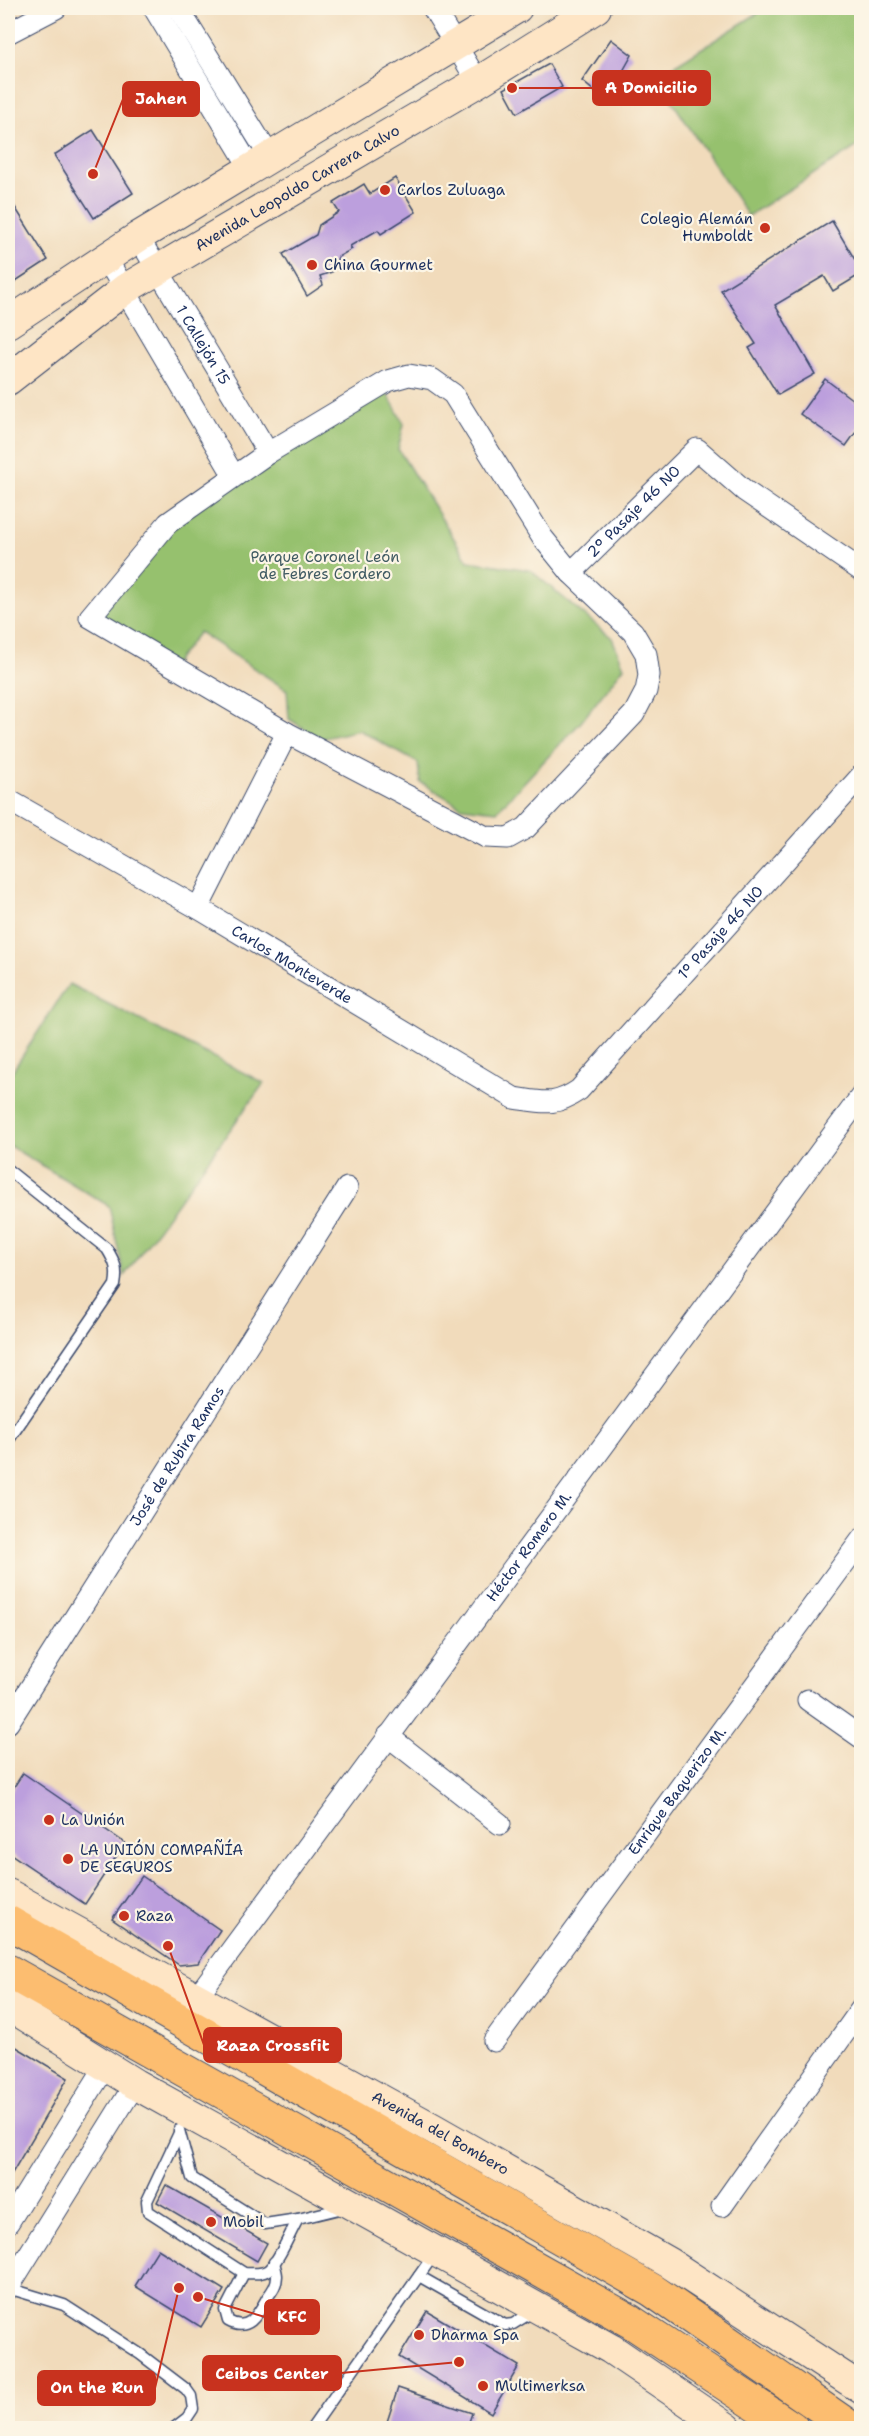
<svg xmlns="http://www.w3.org/2000/svg" width="869" height="2436" font-family="'Shantell Sans',sans-serif">
  <style>
    .green { fill: #96c16e; stroke: #587866; stroke-width: 1.5 }
    .building { fill: #bc9fdd }
    .lines { fill: none; stroke-linecap: round; stroke-linejoin: round }
    .lane-casing { stroke: #3b496c; stroke-width: 13 }
    .street-casing { stroke: #3b496c; stroke-width: 23 }
    .secondary-casing { stroke: #3b496c; stroke-width: 32 }
    .primary-casing { stroke: #3b496c; stroke-width: 35 }
    .lane { stroke: #fff; stroke-width: 10 }
    .street { stroke: #fff; stroke-width: 21 }
    .secondary { stroke: #fee5c5; stroke-width: 30 }
    .primary { stroke: #fcbd6f; stroke-width: 33 }
    .poi-dot { fill: #c8321e; stroke: #fcf5e5; stroke-width: 2 }
    .labels { text-anchor: middle; stroke-width: 4.5; stroke-linejoin: round; paint-order: stroke }
    .street-label { font-size: 15px; fill: #1b2f5e; stroke: #fcf5e5 }
    .poi-label { font-size: 15px; fill: #1b2f5e; stroke: #fcf5e5; text-anchor: start }
    .park-label { font-size: 15px; fill: #405b63; stroke: #fcf5e5 }
    .leader { fill: none; stroke: #c8321e; stroke-width: 2 }
    .callout-dot { fill: #c8321e; stroke: #fcf5e5; stroke-width: 2 }
    .callout { fill: #c8321e; stroke: #c8321e; stroke-width: 2 }
    .callout-label { font-size: 16px; text-anchor: middle; font-weight: bold; fill: #fff }
  </style>
  <rect width="100%" height="100%" fill="#fcf5e5"/>
  <filter id="ink" filterUnits="userSpaceOnUse"><feTurbulence type="fractalNoise" baseFrequency=".0167" numOctaves="2"/><feDisplacementMap in="SourceGraphic" scale="12" xChannelSelector="R" yChannelSelector="G"/><feConvolveMatrix kernelMatrix="1 2 1 2 8 2 1 2 1" color-interpolation-filters="sRGB"/></filter>
  <filter id="wash" filterUnits="userSpaceOnUse"><feTurbulence type="fractalNoise" baseFrequency=".008" numOctaves="4" result="noise"/><feDisplacementMap in="SourceGraphic" scale="24" xChannelSelector="R" yChannelSelector="G"/><feGaussianBlur stdDeviation="1.35" result="paint"/><feColorMatrix in="noise" values="0 0 0 0 0 0 0 0 0 0 0 0 0 0 0 0 0 1.4 0 .05"/><feComposite in="paint" operator="in"/></filter>
  <g filter="url(#wash)">
    <rect width="100%" height="100%" fill="#f1dbbb"/>
    <g class="green">
      <polygon points="766,8 861,8 861,144 748,216 656,77"/>
      <polygon points="382,384 404,424 398,449 468,561 530,570 612,638 624,667 581,722 497,811 462,807 420,782 418,763 359,730 320,739 289,719 287,690 199,632 173,665 90,617 168,523"/>
      <polygon points="69,984 264,1083 124,1276 109,1206 8,1145 8,1078"/>
    </g>
    <g id="blocks">
      <g class="building">
        <polygon points="611,39 632,55 606,101 582,81"/>
        <polygon points="549,64 562,87 517,113 504,89"/>
        <polygon points="93,130 133,193 94,218 54,155"/>
        <polygon points="395,178 416,212 381,234 378,230 350,246 352,249 338,257 332,272 320,276 323,285 307,296 283,254 316,235 319,225 339,212 333,203 364,184 370,194"/>
        <polygon points="8,196 48,260 8,286"/>
        <polygon points="832,221 861,270 861,274 833,291 824,276 775,305 815,374 778,395 749,348 756,344 721,290"/>
        <polygon points="825,379 861,406 861,425 846,446 800,414"/>
        <polygon points="23,1773 125,1843 85,1904 8,1852 8,1796"/>
        <polygon points="142,1876 220,1930 198,1963 179,1965 112,1919"/>
        <polygon points="8,2042 68,2078 8,2180"/>
        <polygon points="166,2185 267,2243 257,2261 157,2202"/>
        <polygon points="158,2249 224,2290 201,2327 135,2286"/>
        <polygon points="427,2311 519,2366 491,2413 399,2357"/>
        <polygon points="398,2388 472,2413 467,2428 385,2428"/>
      </g>
    </g>
  </g>
  <g filter="url(#ink)">
    <use href="#blocks" fill-opacity="0" stroke="#3b496c" stroke-width="1.5"/>
    <g class="lines">
      <defs>
        <g id="lane">
          <path d="M8,1170L107,1249C115,1262 118,1269 115,1285L8,1441"/>
          <polyline points="179,2130 192,2178 265,2224 298,2219 343,2208"/>
          <path d="M179,2133L147,2201L148,2211L244,2273C251,2273 261,2275 268,2270C279,2261 290,2233 298,2219"/>
          <path d="M244,2273L225,2310L228,2321C249,2333 258,2314 267,2298C272,2291 277,2285 277,2276C277,2272 275,2267 274,2262"/>
          <polyline points="419,2276 505,2325 513,2324 534,2311"/>
          <polyline points="8,2288 64,2305 140,2354 186,2389 191,2396 193,2409 187,2418 174,2428"/>
          <polyline points="312,2428 435,2253"/>
        </g>
        <g id="street">
          <polyline points="154,8 251,169"/>
          <polyline points="178,8 270,157"/>
          <polyline points="433,8 478,82"/>
          <polyline points="8,33 56,8"/>
          <path id="s1" d="M138,237L268,453"/>
          <polyline points="106,258 234,476"/>
          <polygon points="409,375 432,379 453,394 542,537 571,573 633,632 646,654 649,675 646,691 634,714 526,828 508,838 486,837 287,733 90,617 168,523 268,453 388,381"/>
          <path id="s2" d="M571,573L697,449L745,491L862,571"/>
          <path id="s3" d="M8,800L198,908L514,1098C543,1102 554,1107 579,1090L862,775"/>
          <polyline points="198,908 287,733"/>
          <polyline points="808,1700 862,1738"/>
          <path id="s4" d="M8,1723L347,1188"/>
          <polyline points="388,1736 500,1824"/>
          <path id="s5" d="M196,1998L862,1095"/>
          <path id="s6" d="M494,2041L862,1539"/>
          <polyline points="722,2206 862,2008"/>
          <polyline points="8,2223 105,2067"/>
          <polyline points="8,2288 135,2084"/>
        </g>
        <g id="secondary">
          <polyline points="8,323 138,237 517,8"/>
          <path id="s7" d="M8,380L125,289L478,82L596,8"/>
          <path id="s8" d="M8,1894L434,2129L669,2263L862,2389"/>
          <polyline points="8,2005 135,2084 611,2349 727,2428"/>
        </g>
        <g id="primary">
          <polyline points="8,1922 652,2290 851,2428"/>
          <polyline points="8,1971 630,2321 792,2428"/>
        </g>
      </defs>
      <use href="#lane" class="lane-casing"/>
      <use href="#street" class="street-casing"/>
      <use href="#secondary" class="secondary-casing"/>
      <use href="#primary" class="primary-casing"/>
      <use href="#lane" class="lane"/>
      <use href="#street" class="street"/>
      <use href="#secondary" class="secondary"/>
      <use href="#primary" class="primary"/>
    </g>
  </g>
  <g class="poi-dot">
    <circle cx="385" cy="190" r="6"/>
    <circle cx="765" cy="228" r="6"/>
    <circle cx="312" cy="265" r="6"/>
    <circle cx="49" cy="1820" r="6"/>
    <circle cx="68" cy="1859" r="6"/>
    <circle cx="124" cy="1916" r="6"/>
    <circle cx="211" cy="2222" r="6"/>
    <circle cx="419" cy="2335" r="6"/>
    <circle cx="483" cy="2386" r="6"/>
  </g>
  <g class="labels">
    <g class="street-label">
      <text dy="5" stroke="none"><textPath href="#s7" startOffset="348">Avenida Leopoldo Carrera Calvo</textPath></text>
      <text dy="5" stroke="none"><textPath href="#s1" startOffset="126">1 Callejón 15</textPath></text>
      <text dy="5" stroke="none"><textPath href="#s2" startOffset="88">2° Pasaje 46 NO</textPath></text>
      <text dy="5" stroke="none"><textPath href="#s3" startOffset="867">1° Pasaje 46 NO</textPath></text>
      <text dy="5" stroke="none"><textPath href="#s3" startOffset="328">Carlos Monteverde</textPath></text>
      <text dy="5" stroke="none"><textPath href="#s4" startOffset="316">José de Rubira Ramos</textPath></text>
      <text dy="5" stroke="none"><textPath href="#s5" startOffset="561">Héctor Romero M.</textPath></text>
      <text dy="5" stroke="none"><textPath href="#s6" startOffset="310">Enrique Baquerizo M.</textPath></text>
      <text dy="5" stroke="none"><textPath href="#s8" startOffset="494">Avenida del Bombero</textPath></text>
    </g>
    <g class="poi-label">
      <text x="397" y="195">Carlos Zuluaga</text>
      <text x="753" y="224" text-anchor="end">Colegio Alemán<tspan x="753" dy="17">Humboldt</tspan></text>
      <text x="324" y="270">China Gourmet</text>
      <text x="61" y="1825">La Unión</text>
      <text x="80" y="1855">LA UNIÓN COMPAÑÍA<tspan x="80" dy="17">DE SEGUROS</tspan></text>
      <text x="136" y="1921">Raza</text>
      <text x="223" y="2227">Mobil</text>
      <text x="431" y="2340">Dharma Spa</text>
      <text x="495" y="2391">Multimerksa</text>
    </g>
    <g class="park-label">
      <text x="325" y="562">Parque Coronel León<tspan x="325" dy="17">de Febres Cordero</tspan></text>
    </g>
  </g>
  <path class="leader" d="M512 88L593 88M93 174L123 99M168 1946L204 2045M198 2297L265 2317M459 2362L341 2373M179 2288L155 2388"/>
  <g class="callout-dot">
    <circle cx="512" cy="88" r="6"/>
    <circle cx="93" cy="174" r="6"/>
    <circle cx="168" cy="1946" r="6"/>
    <circle cx="198" cy="2297" r="6"/>
    <circle cx="459" cy="2362" r="6"/>
    <circle cx="179" cy="2288" r="6"/>
  </g>
  <g class="callout">
    <rect x="593" y="71" width="117" height="34" rx="6"/>
    <rect x="123" y="82" width="76" height="34" rx="6"/>
    <rect x="204" y="2028" width="137" height="34" rx="6"/>
    <rect x="265" y="2300" width="54" height="34" rx="6"/>
    <rect x="203" y="2356" width="138" height="34" rx="6"/>
    <rect x="38" y="2371" width="117" height="34" rx="6"/>
  </g>
  <g class="callout-label">
    <text x="651" y="93">A Domicilio</text>
    <text x="161" y="104">Jahen</text>
    <text x="273" y="2051">Raza Crossfit</text>
    <text x="292" y="2322">KFC</text>
    <text x="272" y="2379">Ceibos Center</text>
    <text x="97" y="2393">On the Run</text>
  </g>
  <rect width="869" height="2436" fill="none" stroke="#fcf5e5" stroke-width="30"/>
</svg>
